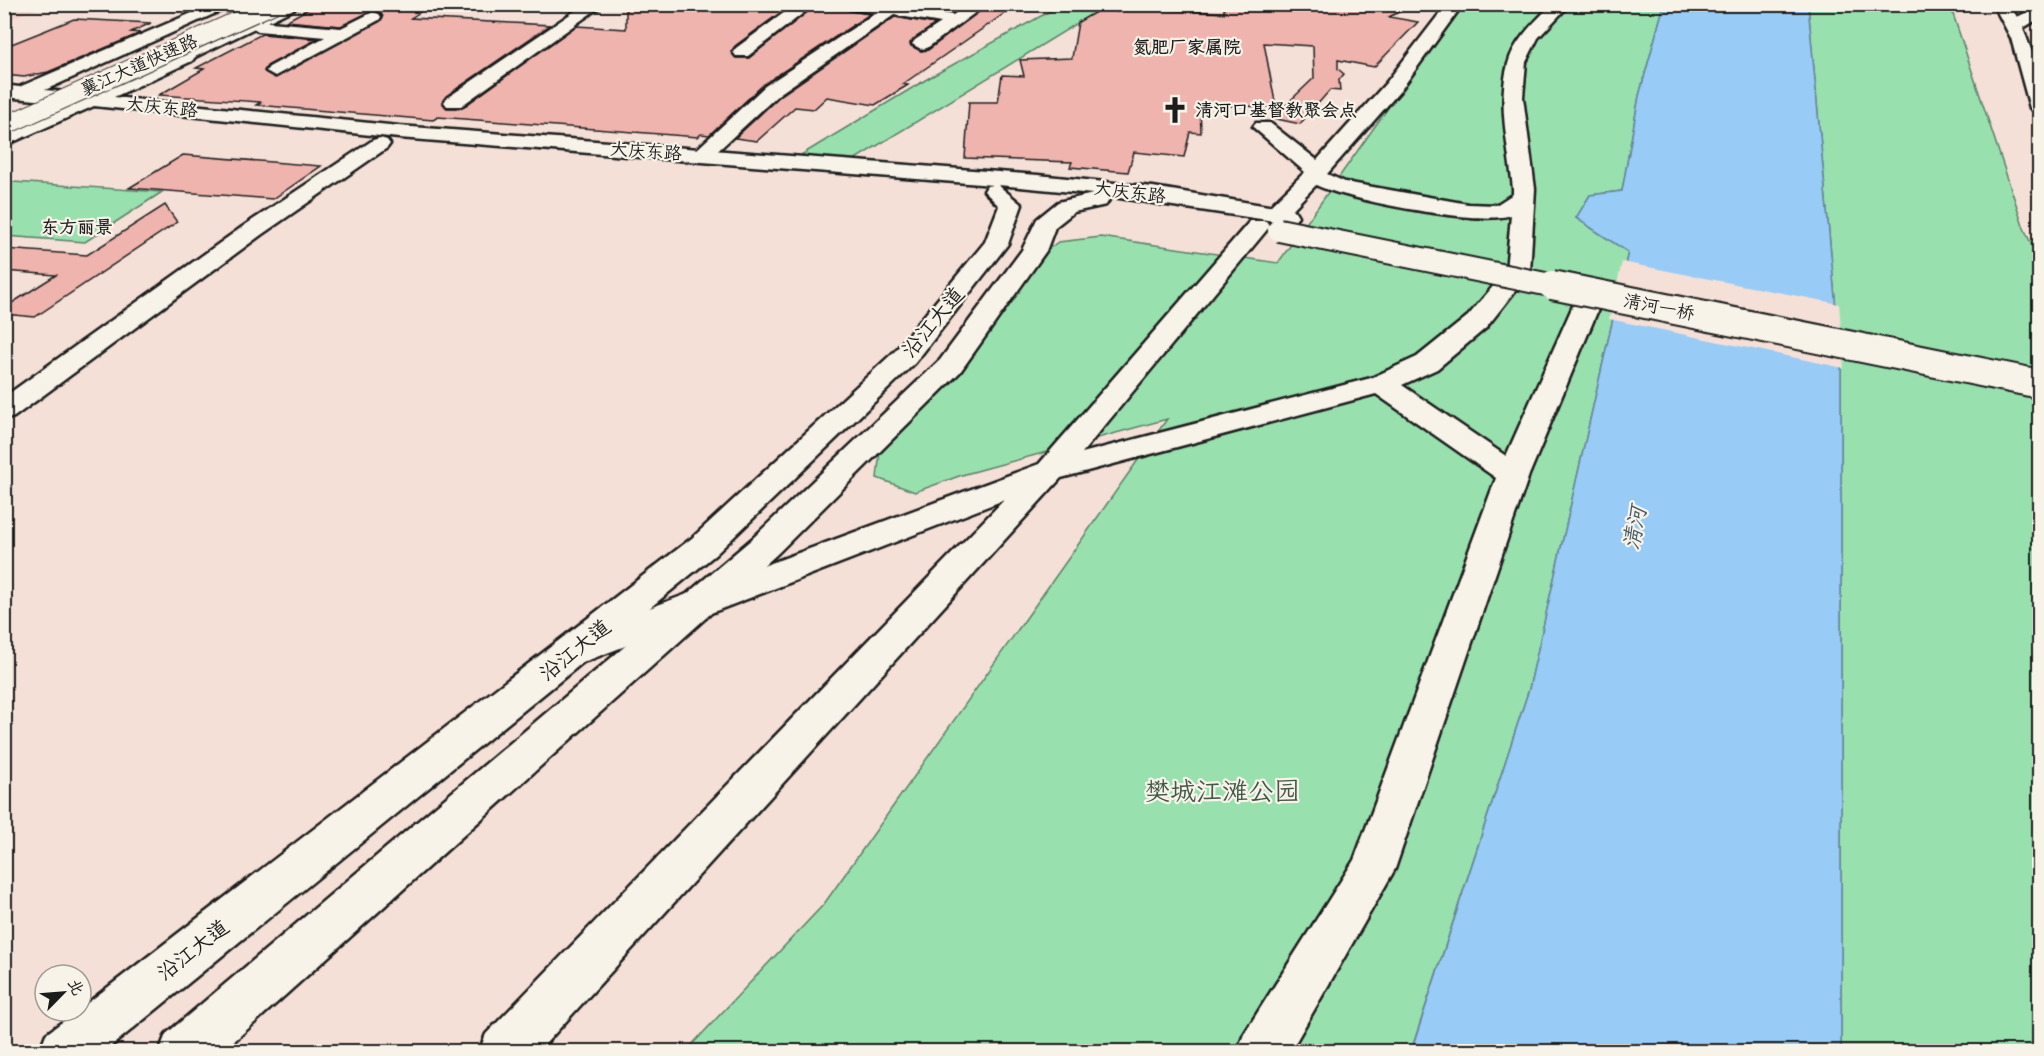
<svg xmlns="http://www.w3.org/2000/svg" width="2044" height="1056" font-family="Dekko,'LXGW WenKai TC',sans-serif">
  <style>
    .built { fill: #f3d3cb }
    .green { fill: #98e1af; stroke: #5a7e66; stroke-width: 1.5 }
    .water { fill: #98cbf5; stroke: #66859e; stroke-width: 1.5 }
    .pier { fill: #f5e0d7 }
    .building { fill: #efb4ae; stroke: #1c1c1c; stroke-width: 1.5 }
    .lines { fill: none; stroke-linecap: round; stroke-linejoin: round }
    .minor-casing { stroke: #1c1c1c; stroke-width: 5 }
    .major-casing { stroke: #1c1c1c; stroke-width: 5 }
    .highway-casing { stroke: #1c1c1c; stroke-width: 5 }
    .minor { fill: #f7f3e8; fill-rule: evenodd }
    .major { fill: #f7f3e8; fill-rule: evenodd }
    .highway { fill: #f7f3e8; fill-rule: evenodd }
    .major-bridge-far1-casing { stroke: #1c1c1c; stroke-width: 26; stroke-linecap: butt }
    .major-bridge-casing { stroke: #1c1c1c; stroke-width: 32; stroke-linecap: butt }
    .highway-bridge-casing { stroke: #1c1c1c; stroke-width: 20; stroke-linecap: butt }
    .major-bridge-far1 { stroke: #f7f3e8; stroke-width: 22 }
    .major-bridge { stroke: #f7f3e8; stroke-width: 28 }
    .highway-bridge { stroke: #f7f3e8; stroke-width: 18 }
    .labels { text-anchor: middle; stroke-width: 4.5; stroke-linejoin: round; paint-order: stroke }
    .far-neighbourhood-label { font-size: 18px; font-weight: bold; fill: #1c1c1c; stroke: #f7f3e8 }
    .far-street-label { font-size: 18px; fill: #1c1c1c; stroke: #f7f3e8 }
    .far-poi-label { font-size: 18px; font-weight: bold; fill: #1c1c1c; stroke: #f7f3e8; text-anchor: start }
    .street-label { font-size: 21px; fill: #1c1c1c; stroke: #f7f3e8 }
    .water-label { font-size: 22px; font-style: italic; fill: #475968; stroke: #f7f3e8 }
    .near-park-label { font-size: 26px; fill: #415748; stroke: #f7f3e8 }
  </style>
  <rect width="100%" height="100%" fill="#f5e0d7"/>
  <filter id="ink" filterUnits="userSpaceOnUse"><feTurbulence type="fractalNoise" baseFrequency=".0167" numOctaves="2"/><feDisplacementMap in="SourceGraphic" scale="12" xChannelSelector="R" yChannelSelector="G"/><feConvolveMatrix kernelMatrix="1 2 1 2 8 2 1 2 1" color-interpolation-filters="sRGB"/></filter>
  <g filter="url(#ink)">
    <polygon class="built" points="5,4 46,4 46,5 5,21"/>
    <g class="green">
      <polygon points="1061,5 1107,5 849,163 796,158 927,79"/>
      <polygon points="1461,5 1664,5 1639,96 1622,191 1590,195 1576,218 1628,252 1529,689 1411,1051 685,1052 824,904 1167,419 962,475 915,492 877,478 881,443 1033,260 1058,242 1101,237 1278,263"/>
      <polygon points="1808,5 1950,5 2024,228 2039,262 2039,1051 1841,1051 1841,363"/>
      <polygon points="13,182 162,192 85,242 5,236 5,187"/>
    </g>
    <polygon class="water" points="1664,5 1808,5 1841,363 1841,1051 1411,1052 1529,689 1628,252 1576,218 1590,195 1622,191 1639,96"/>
    <polygon class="pier" points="1622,262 1839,304 1844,368 1609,319"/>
    <g class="building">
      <polygon points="317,4 432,4 411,18 550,25 446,96 442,102 447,108 462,108 576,26 626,29 626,4 792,4 735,46 731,52 736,58 749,58 817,4 841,6 850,11 870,14 764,84 709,135 701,134 698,137 438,117 433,120 256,105 261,102 159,95 204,69 196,68 262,34 317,39 267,66 264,71 276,78 383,18 381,13 374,10 341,26 286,21"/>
      <polygon points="903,4 964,4 952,13"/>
      <polygon points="989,4 1018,4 903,84 908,85 875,105 827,97 814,109 795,107 757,141 735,138 780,96 895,17 935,24 910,43 911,46 921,51 928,50"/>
      <polygon points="1224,4 1415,4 1389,17 1418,22 1374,67 1338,60 1338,69 1344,74 1339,80 1340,91 1330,90 1300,124 1272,118 1314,78 1313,46 1264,43 1276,107 1200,105 1201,133 1190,132 1184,157 1134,152 1128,172 1070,167 1072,162 965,158 969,102 998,102 1002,75 1024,76 1020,60 1072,58 1078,22 1101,9 1118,12 1120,7 1224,13"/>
      <polygon points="74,19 151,23 131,32 141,33 48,72 24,77 4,75 4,47"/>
      <polygon points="183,155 321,166 273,199 129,188"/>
      <polygon points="165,205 177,222 35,317 4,314 4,308 56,275 4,271 4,249 87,255"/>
    </g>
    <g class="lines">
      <defs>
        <g id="minor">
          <polygon points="585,4 604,4 461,106 447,106 444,102 447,98"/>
          <polygon points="796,4 815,4 748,56 736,56 733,52 736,48"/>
          <polygon points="842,4 886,4 953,15 968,4 987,4 927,48 921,49 912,44 915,40 941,23 894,15 779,94 709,159 695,159 692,155 695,151 765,86 876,13 850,9"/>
          <path d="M1447,4H1463L1400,91L1327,174L1345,182L1468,204L1496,205L1513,194V189C1509,149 1497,103 1508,64C1514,40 1536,21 1552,4H1570L1538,38L1526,62L1523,97L1535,189L1530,272L1486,328L1437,369L1402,385L1506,456L1579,292L1561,288L1557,283L1561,278L1570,275L1603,283L1607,288L1529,475L1395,869L1290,1052H1237L1244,1034L1354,860L1496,478L1376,394L1061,478L538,1052H479L486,1034L1004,500L589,660L576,664L563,660L558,650L563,640L1039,464L1250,221H1266L1270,226L1082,453L1371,378L1417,357L1468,316L1506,271L1511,215C1480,226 1347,200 1316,185L1283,219H1267L1264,214L1267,209L1305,172L1253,127L1256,123H1270L1317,160L1386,83Z"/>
          <polygon points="1993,4 2009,4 2017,17 2040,6 2040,18 2023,28 2040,74 2040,114 2030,108 2011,38"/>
          <polygon points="373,12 379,14 381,17 379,20 275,76 266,71 269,67 325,37 258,31 250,26 258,21 341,28"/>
          <polygon points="380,138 387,140 390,144 387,148 261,235 14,417 4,420 4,397 245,225 373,140"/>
        </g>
        <polygon id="major" points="213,4 236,4 45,90 89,94 186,52 192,53 195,57 192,61 114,97 399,126 1038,175 1153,187 1287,209 1295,211 1298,216 1295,221 1287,223 1106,196 1109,200 1106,205 1074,212 1055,227 1046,251 960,372 777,554 222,1052 159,1052 166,1034 753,538 940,360 1022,250 1037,219 1058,202 1093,194 998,185 1022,205 1008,244 915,363 716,554 104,1052 39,1052 46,1034 77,1011 81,1011 81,1008 692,538 895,351 985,242 999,206 984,191 987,186 993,185 399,138 94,106 4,146 4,132 68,103 4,97 4,85 19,87"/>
        <g id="highway">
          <polygon points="218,4 235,4 225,11 219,9"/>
          <polygon points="282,4 304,4 156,76 150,77 141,72 144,68"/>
        </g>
      </defs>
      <use href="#minor" class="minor-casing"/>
      <use href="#major" class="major-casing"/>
      <use href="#highway" class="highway-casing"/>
      <use href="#minor" class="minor"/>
      <use href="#major" class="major"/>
      <use href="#highway" class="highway"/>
      <defs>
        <polyline id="major-bridge-far1" points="1279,230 1560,287"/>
        <polyline id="major-bridge" points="1552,285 2040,384"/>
        <polyline id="highway-bridge" points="4,126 274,4"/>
      </defs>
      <use href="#major-bridge-far1" class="major-bridge-far1-casing"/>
      <use href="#major-bridge" class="major-bridge-casing"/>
      <use href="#highway-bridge" class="highway-bridge-casing"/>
      <use href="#major-bridge-far1" class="major-bridge-far1"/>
      <use href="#major-bridge" class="major-bridge"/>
      <use href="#highway-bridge" class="highway-bridge"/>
    </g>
  </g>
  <defs>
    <symbol id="church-bare" viewBox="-9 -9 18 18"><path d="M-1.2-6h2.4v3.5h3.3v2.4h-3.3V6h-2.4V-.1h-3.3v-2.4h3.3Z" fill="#1c1c1c" stroke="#f7f3e8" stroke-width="2.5" paint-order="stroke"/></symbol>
  </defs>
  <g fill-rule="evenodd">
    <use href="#church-bare" x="1156" y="91" width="38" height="38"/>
  </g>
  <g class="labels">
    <g class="far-neighbourhood-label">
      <text x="1187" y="53">氮肥厂家属院</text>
      <text x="77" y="233">东方丽景</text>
    </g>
    <g class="far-street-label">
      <text transform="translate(139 65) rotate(-24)" y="6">襄江大道快速路</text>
      <text transform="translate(162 107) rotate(6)" y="6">大庆东路</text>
      <text transform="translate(646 151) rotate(4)" y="6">大庆东路</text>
      <text transform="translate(1130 192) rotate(7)" y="6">大庆东路</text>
      <text transform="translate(1659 307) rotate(11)" y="6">清河一桥</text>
    </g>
    <g class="far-poi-label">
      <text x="1195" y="116">清河口基督教聚会点</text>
    </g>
    <g class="street-label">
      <text transform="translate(933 322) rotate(-50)" y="7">沿江大道</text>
      <text transform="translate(575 650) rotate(-39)" y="7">沿江大道</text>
      <text transform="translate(193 950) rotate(-38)" y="7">沿江大道</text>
    </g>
    <g class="water-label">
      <text transform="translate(1634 528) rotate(-79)" y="8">清河</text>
    </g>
    <g class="near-park-label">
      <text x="1222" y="800">樊城江滩公园</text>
    </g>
  </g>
  <rect width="2044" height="1056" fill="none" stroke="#f7f3e8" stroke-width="24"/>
  <rect x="12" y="12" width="2020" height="1032" fill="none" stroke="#1c1c1c" stroke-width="2" filter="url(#ink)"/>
  <g transform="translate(63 993) rotate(65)"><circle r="28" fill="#f7f3e8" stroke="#9f9d96" stroke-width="1.5"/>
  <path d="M0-4.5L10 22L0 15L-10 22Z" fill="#1c1c1c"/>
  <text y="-9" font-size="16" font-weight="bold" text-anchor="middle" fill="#1c1c1c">北</text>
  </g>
</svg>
